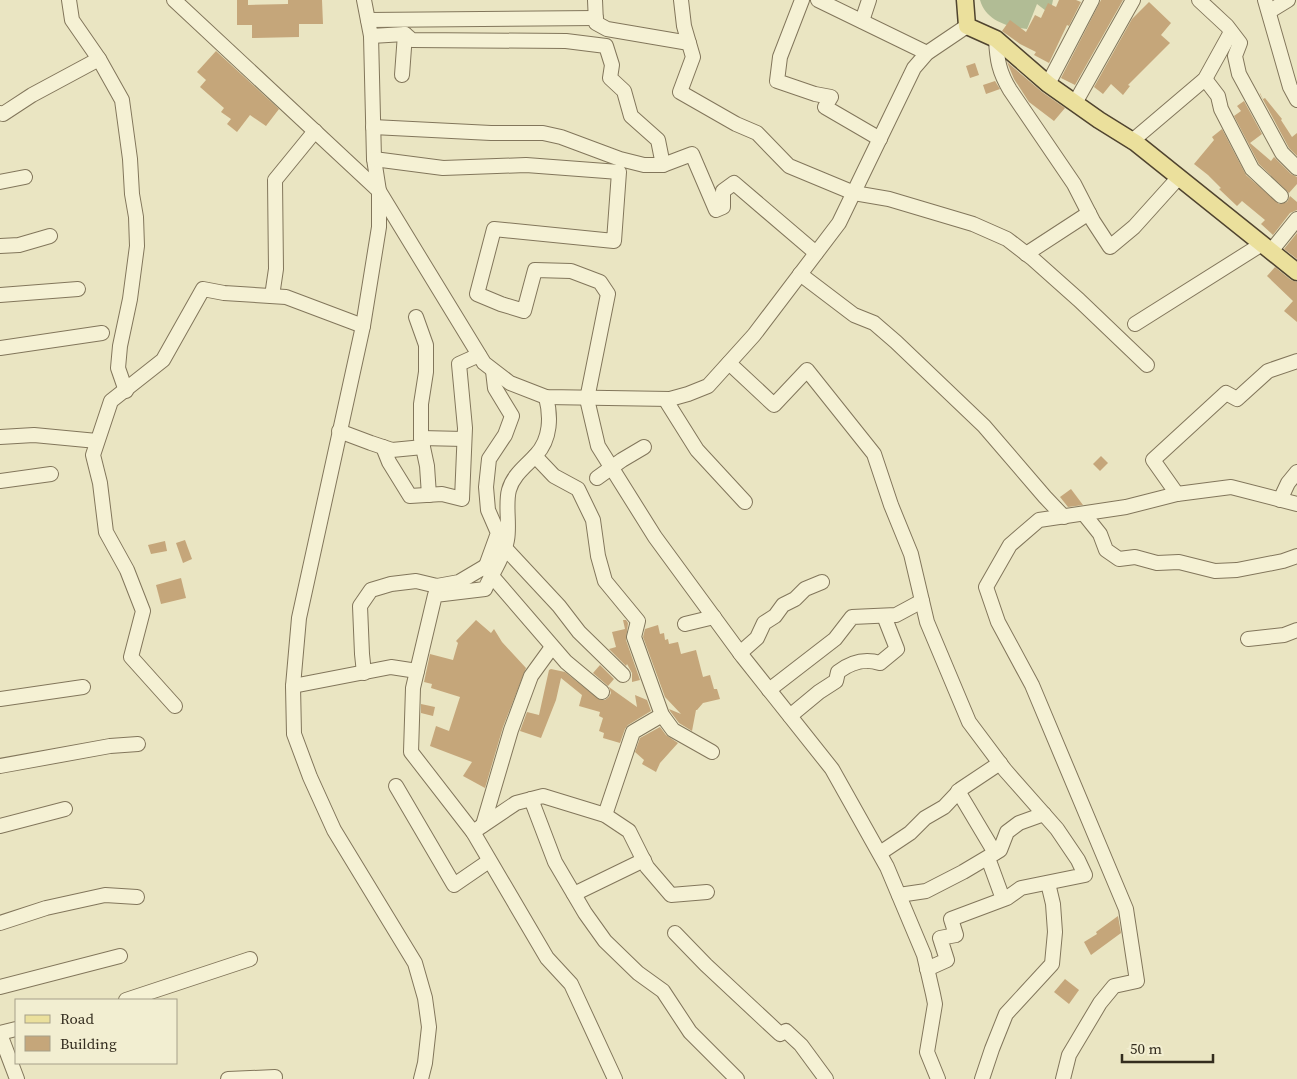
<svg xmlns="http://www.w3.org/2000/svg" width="1297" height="1079" font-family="'Source Serif 4',serif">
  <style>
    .cemetery { fill: #b1bc95 }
    .building { fill: #c5a67a }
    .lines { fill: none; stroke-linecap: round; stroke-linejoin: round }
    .minor-casing { stroke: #82765b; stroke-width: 16 }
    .major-casing { stroke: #50442f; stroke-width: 19 }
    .minor { stroke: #f5f1d4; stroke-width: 14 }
    .major { stroke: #ebe09c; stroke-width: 16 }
  </style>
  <rect width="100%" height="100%" fill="#eae5c2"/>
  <path class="cemetery" d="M980,0H1053L1050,14L1037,4L1027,29C1008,27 986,21 980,0Z"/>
  <g class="building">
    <polygon points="237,0 248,0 248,5 288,4 288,0 322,0 323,24 299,24 299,37 252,38 252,25 237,25"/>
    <polygon points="1059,0 1076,0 1081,2 1069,26 1067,25 1049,63 1034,55 1036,52 1020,44 1002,31 1010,20 1026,32 1035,15 1041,18 1048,3 1056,7"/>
    <polygon points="1101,0 1123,0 1075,85 1061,78"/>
    <polygon points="1149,2 1171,23 1161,35 1170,43 1128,85 1130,86 1123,95 1111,84 1103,94 1094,87 1132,19"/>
    <polygon points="216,51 279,109 266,126 250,115 237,132 227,124 231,119 221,112 224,108 200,87 206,80 197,72"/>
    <polygon points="1007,62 1042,92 1065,108 1054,121 1029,102 1014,79"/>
    <polygon points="975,63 979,75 970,78 966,66"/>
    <polygon points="995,81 1000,89 986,94 983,85"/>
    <polygon points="1260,93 1263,99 1265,98 1282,119 1281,120 1292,137 1297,133 1297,156 1289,148 1260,94"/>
    <polygon points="1244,101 1262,134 1250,143 1271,161 1274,157 1291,174 1297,177 1297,184 1289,193 1259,164 1234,116 1241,111 1237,106"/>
    <polygon points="1222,129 1246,175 1279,204 1287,202 1290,196 1297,202 1297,210 1290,213 1273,235 1261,224 1265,220 1242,201 1237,206 1219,189 1221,188 1208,175 1194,164 1214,140 1212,137"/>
    <polygon points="1297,233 1297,259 1284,249"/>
    <polygon points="1275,267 1291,280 1297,282 1297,322 1284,311 1293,301 1267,276"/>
    <polygon points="1101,456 1108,463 1100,471 1093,464"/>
    <polygon points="1071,489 1083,505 1068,507 1060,497"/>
    <polygon points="185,540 192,559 183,563 176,543"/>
    <polygon points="165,541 167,551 151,554 148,545"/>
    <polygon points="181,578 186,598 161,604 156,585"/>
    <polygon points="476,620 491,633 494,629 502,642 526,668 503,727 485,788 463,776 472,762 430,746 436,726 449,731 460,697 431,688 432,684 424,682 430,654 453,660 458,643 456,641"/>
    <polygon points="623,620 626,620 628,623 626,640 640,680 632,682 632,673 627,664 626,666 609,649 616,647 612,632 625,629"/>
    <polygon points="658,625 660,634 664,633 665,640 668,639 669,644 678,642 681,654 696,650 703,677 710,675 714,689 717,689 720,699 703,703 697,710 696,710 692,731 679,723 670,711 669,709 681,714 665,697 643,637 645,629"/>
    <polygon points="600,665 614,679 608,686 593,673"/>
    <polygon points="551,669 565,672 600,700 605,700 609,697 611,693 609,687 637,707 635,695 647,700 651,711 628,725 625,729 620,743 603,738 604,733 599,731 603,718 599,716 600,712 579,706 582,695 561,678 556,700 541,738 520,731 527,712 539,715 549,670"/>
    <polygon points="421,704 435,707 433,716 421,713"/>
    <polygon points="660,727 666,735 678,743 660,763 656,772 642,764 644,760 635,752 640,738"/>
    <polygon points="1118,916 1121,933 1091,955 1084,942 1097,934 1096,932"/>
    <polygon points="1065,979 1079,990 1069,1004 1054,992"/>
  </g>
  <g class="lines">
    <defs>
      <g id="minor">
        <polyline points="69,0 72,20 99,59 122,100 130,159 132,194 136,217 137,246 130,299 120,346 118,368 126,391"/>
        <polyline points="174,0 379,191 484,363 510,383 546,397 670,399 688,394 708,386 754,335 839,223 914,68 927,53 967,26"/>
        <polyline points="364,0 371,36 374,159 379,191 379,227 363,326 299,618 293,686 294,734 310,777 334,830 415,963 425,998 429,1027 425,1063 421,1079"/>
        <polyline points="595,0 596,23 607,29 689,43"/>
        <polyline points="681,0 684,26 693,57 680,92 736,124 757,133 789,166 854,193 889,199 973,224 1007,239 1033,259 1079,300 1147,365"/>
        <polyline points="802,0 780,57 777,81 815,94 831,97 825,107 880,139"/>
        <polyline points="818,0 927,53"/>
        <polyline points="1199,0 1227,26 1240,43 1235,56 1239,74 1282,153 1297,168"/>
        <polyline points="1265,0 1290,87 1297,100"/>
        <polyline points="1270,11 1288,0"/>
        <polyline points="368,20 596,18"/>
        <polyline points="862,21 869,0"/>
        <polyline points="371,36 405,34 412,40 566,41 606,46 612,65 610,78 624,91 631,116 658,140 663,165"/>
        <path d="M996,39C997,60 999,72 1010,90L1074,184L1093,221L1110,247L1134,227L1179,177"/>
        <polyline points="402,75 405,34"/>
        <polyline points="1205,79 1218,96 1221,109 1252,169 1281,196"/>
        <polyline points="1048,84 1092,0"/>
        <polyline points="1075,103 1133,0"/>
        <polyline points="0,113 3,114 32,95 99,59"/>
        <polyline points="373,127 491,133 543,133 561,137 620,159 644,165 663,165 692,154 716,210 723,207 723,191 734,183 816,253"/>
        <polyline points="1132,141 1205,79 1231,32"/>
        <polyline points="374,159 443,168 526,165 619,172 614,241 494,229 477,294 501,304 524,311 535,270 571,271 600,282 608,294 587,399 598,446 655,537 743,657 832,769 887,867 924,955 933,994 935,1004 927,1052 938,1079"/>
        <polyline points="0,182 25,177"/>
        <polyline points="0,246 19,245 50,236"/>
        <polyline points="1271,251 1297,219"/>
        <polyline points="1026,254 1089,213"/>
        <polyline points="800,274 854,315 874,323 896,342 984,426 1045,497 1064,517"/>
        <polyline points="0,295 78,289"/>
        <polyline points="272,296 276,269 275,180 315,131"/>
        <polyline points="416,317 426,345 426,372 421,404 421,438 427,466 429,495"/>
        <polyline points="1135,324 1262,244"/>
        <polyline points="0,348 102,333"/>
        <polyline points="729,363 774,405 807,370 874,454 891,505 911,554 927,622 969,722 1005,770 1057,829 1078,860 1085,875 1021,888 1007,898 951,919 956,935 940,938 947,960 927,969"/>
        <polyline points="493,371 495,388 512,416 505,435 489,459 486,487 488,510 498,533 486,566 491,575 566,662 602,692"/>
        <path d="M546,397C551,416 551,439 536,455C526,466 513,475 509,490C505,504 510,525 507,540C504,557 492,573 485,589L435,595L413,688L411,752L473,832L547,958L571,984L615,1079"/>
        <polyline points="665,399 697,450 745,502"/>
        <polyline points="339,431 371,443 392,450 423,447"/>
        <polyline points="0,437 34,435 97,441"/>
        <polyline points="421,438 464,439"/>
        <polyline points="383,447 389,462 410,496 442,494 462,499 465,428 459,364 479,355"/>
        <polyline points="535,456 554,476 578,489 593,520 598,556 605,581 638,621 634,637 662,715 673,730 712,752"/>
        <polyline points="597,478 622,460 644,447"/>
        <polyline points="0,481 51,474"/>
        <polyline points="1177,494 1153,460 1226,393 1237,399 1268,371 1297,361"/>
        <polyline points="1280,500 1288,483 1297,472"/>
        <polyline points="1084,514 1100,534 1106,550 1119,559 1135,557 1157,563 1179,562 1215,571 1237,570 1283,561 1297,556"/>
        <polyline points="505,548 559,606 579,632 623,675"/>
        <polyline points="685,624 714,617"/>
        <polyline points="1248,639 1284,635 1297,630"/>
        <polyline points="740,653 757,638 764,623 775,616 783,605 795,599 805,589 822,582"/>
        <polyline points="364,673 362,654 360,606 371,590 391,584 416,581 437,586 459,582 486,566"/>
        <polyline points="293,686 391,667 417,671"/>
        <polyline points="769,690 835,639 852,617 896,615 922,601"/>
        <polyline points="0,699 83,687"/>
        <polyline points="175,706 131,657 143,611 127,570 106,532 100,483 93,455 111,401 163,360 203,289 224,293 286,297 363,326"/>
        <path d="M790,716L819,692L836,681L838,672C851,662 864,658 880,663L897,649L884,616"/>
        <polyline points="0,766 110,746 138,744"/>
        <polyline points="396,786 454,885 489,861"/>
        <polyline points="958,791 995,853"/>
        <polyline points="531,799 555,862 585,913 605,941 638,973 663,991 690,1032 737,1079"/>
        <polyline points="605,815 633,732 662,715"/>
        <polyline points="483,825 511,730 531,676 552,647"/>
        <polyline points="0,826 65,809"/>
        <polyline points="473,832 516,803 543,796 605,815 629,831 647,867 671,895 707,892"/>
        <polyline points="880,853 910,833 925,818 944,807 961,789 1000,763"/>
        <polyline points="988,858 1003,899"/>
        <polyline points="574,894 644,860"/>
        <polyline points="899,895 926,891 963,872 1000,850 1007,832 1019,823 1044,814"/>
        <polyline points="0,923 46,908 105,895 137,897"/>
        <polyline points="675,933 706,965 780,1034 786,1031 801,1045 826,1079"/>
        <polyline points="0,987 120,956"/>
        <polyline points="126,1000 250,959"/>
        <polyline points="0,1033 16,1029"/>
        <polyline points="0,1034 17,1079"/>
        <polyline points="228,1079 275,1077"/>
        <polyline points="982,1079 992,1049 1006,1014 1052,964 1055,932 1053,904 1048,883"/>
        <polyline points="1063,1079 1069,1055 1100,1003 1114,986 1137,981 1126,909 1032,685 998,622 986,587 1010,545 1039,520 1126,507 1177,494 1231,487 1297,504"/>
      </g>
      <polyline id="major" points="965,0 967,26 996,39 1048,84 1099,120 1136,143 1297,272"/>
    </defs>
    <use href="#minor" class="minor-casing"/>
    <use href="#major" class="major-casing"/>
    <use href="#minor" class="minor"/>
    <use href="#major" class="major"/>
  </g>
  <rect x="15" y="999" width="162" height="65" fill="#f2eed1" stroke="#a6a089"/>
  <rect x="25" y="1015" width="25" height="8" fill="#ebe09c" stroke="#a6a089"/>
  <text x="60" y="1024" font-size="15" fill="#332c1e">Road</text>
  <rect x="25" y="1036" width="25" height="15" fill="#c5a67a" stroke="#a6a089"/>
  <text x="60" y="1049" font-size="15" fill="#332c1e">Building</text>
  <path d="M1122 1054v8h91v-8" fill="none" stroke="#332c1e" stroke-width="2.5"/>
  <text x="1130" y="1054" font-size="15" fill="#332c1e" stroke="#f2eed1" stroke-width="4" paint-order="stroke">50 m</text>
</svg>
